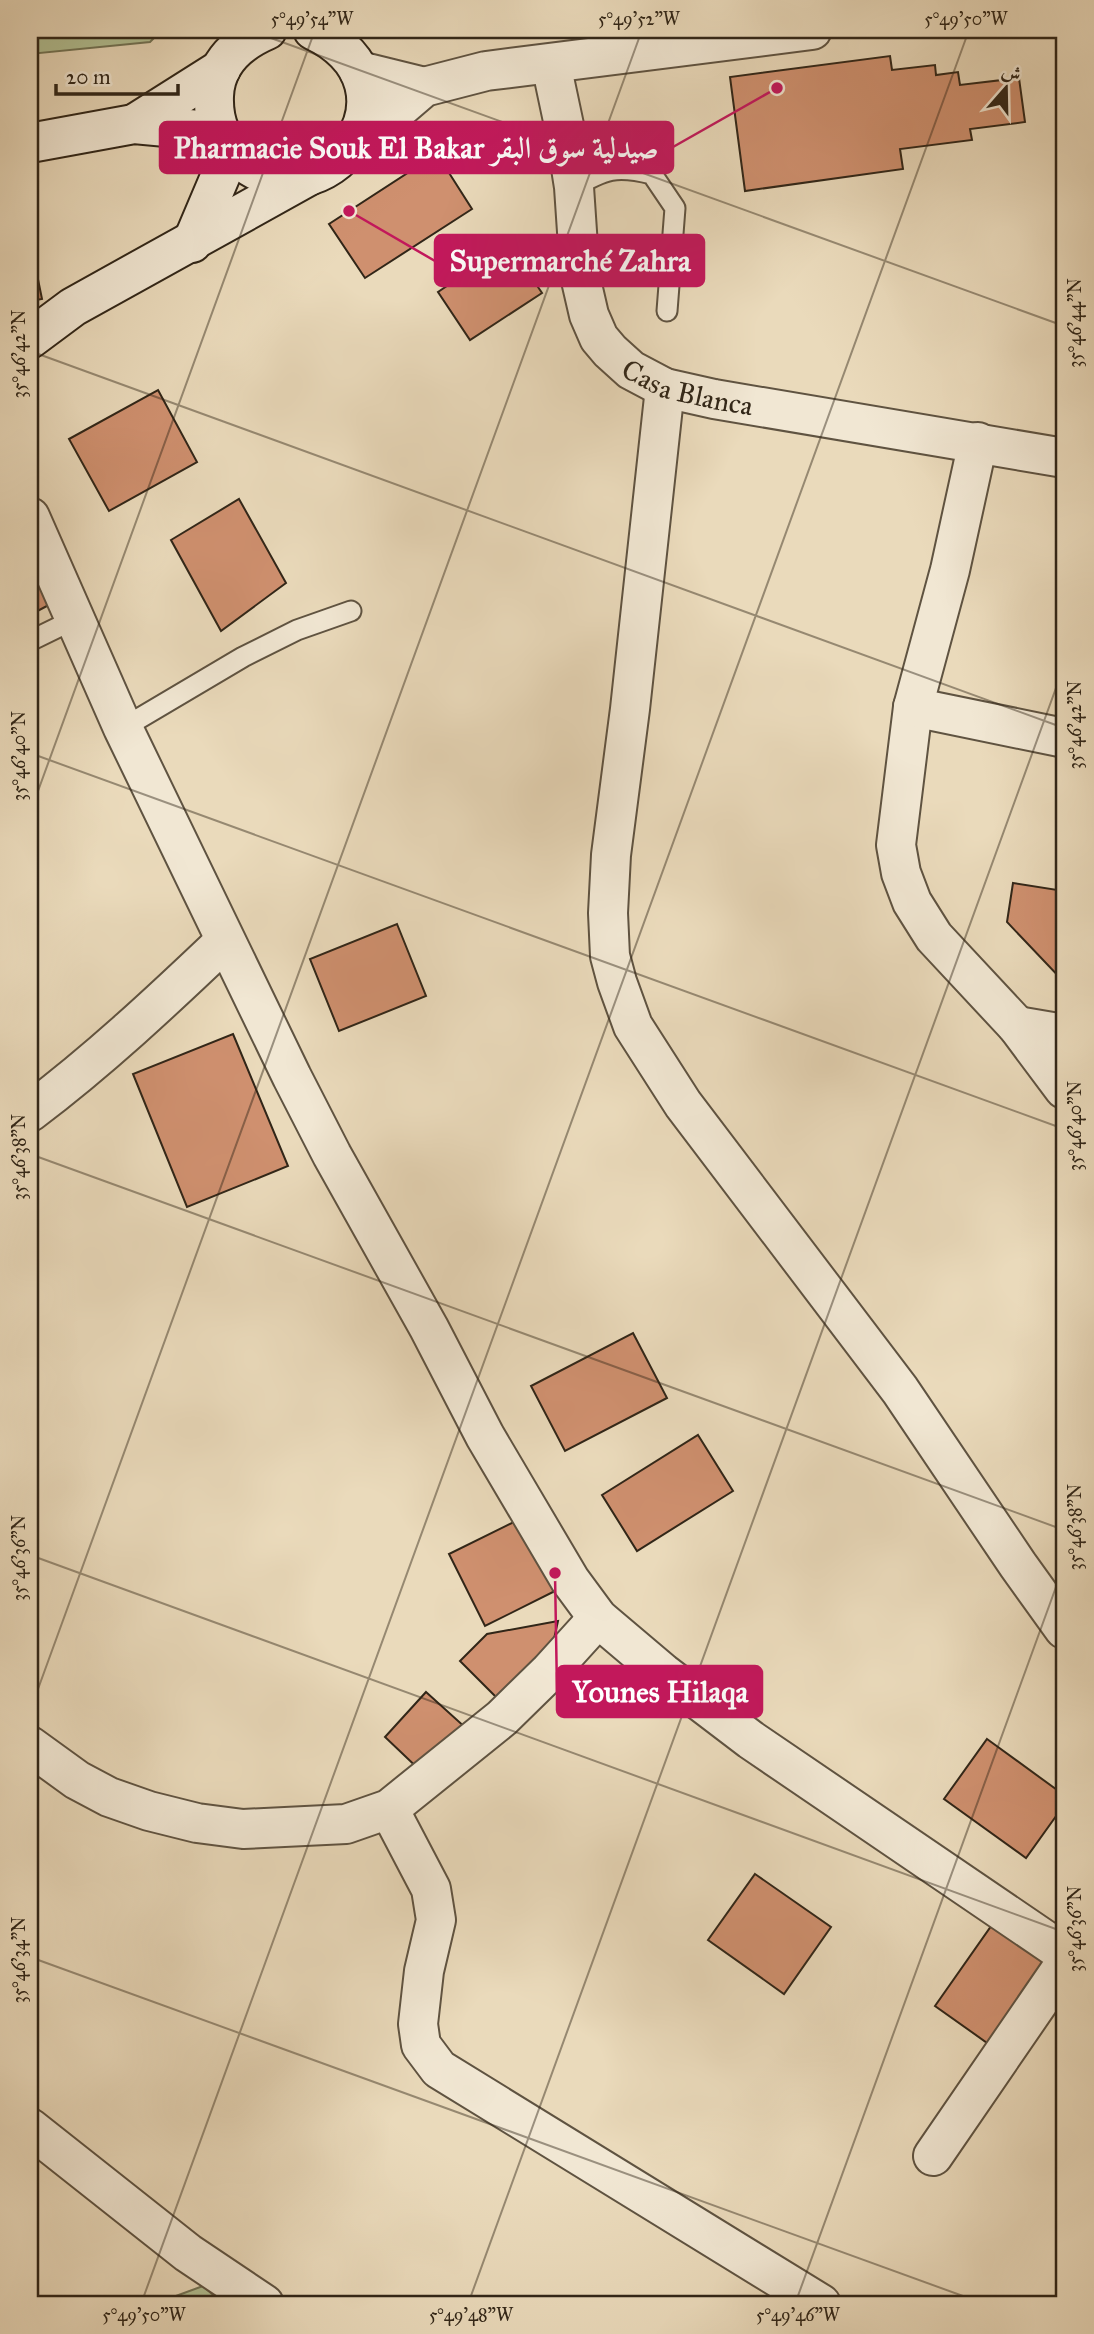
<svg xmlns="http://www.w3.org/2000/svg" width="1094" height="2334" font-family="'IM FELL Great Primer',Amiri,serif">
  <style>
    .green { fill: #b2c194; stroke: #727456; stroke-width: 2 }
    .building { fill: #cf906f; stroke: #312618; stroke-width: 2 }
    .lines { fill: none; stroke-linecap: round; stroke-linejoin: round }
    .lane-casing { stroke: #5f5341; stroke-width: 23 }
    .street-casing { stroke: #5f5341; stroke-width: 42 }
    .secondary-casing { stroke: #312618; stroke-width: 42 }
    .lane { stroke: #f1e7d3; stroke-width: 19 }
    .street { stroke: #f1e7d3; stroke-width: 38 }
    .secondary { stroke: #f1e7d3; stroke-width: 38 }
    .ticks { fill: none; stroke: #312618; stroke-width: 2; stroke-opacity: 0.45 }
    .labels { text-anchor: middle; stroke-width: 6; stroke-linejoin: round; paint-order: stroke }
    .street-label { font-size: 28px; fill: #312618; stroke: #f1e7d3 }
    .leader { fill: none; stroke: #c2185b; stroke-width: 2.5 }
    .callout-dot { fill: #c2185b; stroke: #f1e7d3; stroke-width: 2.5 }
    .callout { fill: #c2185b; stroke: #c2185b; stroke-width: 2.5 }
    .callout-label { font-size: 30px; text-anchor: middle; font-weight: bold; fill: #fff }
    .neatline { fill: none; stroke: #312618; stroke-width: 2.5 }
    .ticks-label { font-size: 18px; text-anchor: middle; fill: #312618 }
  </style>
  <rect width="100%" height="100%" fill="#eadabb"/>
  <filter id="stains"><feTurbulence type="fractalNoise" baseFrequency=".00286" numOctaves="4"/><feColorMatrix values="0 0 0 0 .2 0 0 0 0 .09 0 0 0 0 .02 0 0 0 .5 -.17"/></filter>
  <radialGradient id="worn" r=".72"><stop offset=".6" stop-color="#630" stop-opacity="0"/><stop offset="1" stop-color="#630" stop-opacity=".3"/></radialGradient>
  <g class="green">
    <polygon points="30,30 162,30 150,42 30,54"/>
    <polygon points="203,2286 223,2304 154,2304"/>
  </g>
  <g class="building">
    <polygon points="890,56 892,70 935,65 936,75 958,72 960,85 1019,78 1025,122 970,129 972,140 900,149 903,169 745,191 730,77"/>
    <polygon points="437,154 472,209 365,278 329,224"/>
    <polygon points="30,240 42,299 30,301"/>
    <polygon points="509,244 542,293 470,340 438,292"/>
    <polygon points="158,390 197,462 109,511 69,439"/>
    <polygon points="239,499 286,583 221,631 171,540"/>
    <polygon points="30,541 60,599 30,615"/>
    <polygon points="1013,883 1064,891 1064,982 1007,922"/>
    <polygon points="397,924 426,996 339,1031 310,959"/>
    <polygon points="233,1034 288,1166 187,1207 133,1074"/>
    <polygon points="633,1333 667,1398 565,1451 531,1386"/>
    <polygon points="698,1435 733,1491 637,1551 602,1495"/>
    <polygon points="518,1520 555,1591 485,1626 449,1554"/>
    <polygon points="558,1621 547,1671 507,1708 460,1661 487,1634"/>
    <polygon points="426,1692 467,1729 425,1775 385,1737"/>
    <polygon points="987,1739 1064,1795 1064,1805 1026,1858 944,1799"/>
    <polygon points="755,1874 831,1927 784,1994 708,1940"/>
    <polygon points="994,1922 1049,1961 990,2045 935,2006"/>
  </g>
  <g class="lines">
    <defs>
      <g id="lane">
        <path d="M574,187C605,169 616,165 652,174L675,208L667,311"/>
        <polyline points="30,641 75,619"/>
        <polyline points="123,728 243,657 297,630 351,611"/>
      </g>
      <g id="street">
        <path id="s1" d="M551,64L565,130L574,187L580,276L589,315L599,338L610,351L631,370L665,388L714,399L1064,458"/>
        <polyline points="359,71 424,87"/>
        <polyline points="347,153 424,87 486,71 812,30"/>
        <polyline points="665,388 630,709 611,855 608,913 610,956 617,982 633,1026 683,1104 900,1390 1018,1565 1064,1629"/>
        <polyline points="978,442 950,570 913,707 896,845 901,873 912,902 934,937 1017,1026 1064,1089"/>
        <polyline points="30,517 123,728 292,1077 332,1155 429,1328 485,1436 570,1580 598,1618 663,1673 751,1740 1064,1953"/>
        <polyline points="913,707 1064,738"/>
        <polyline points="1017,1026 1064,1034"/>
        <path d="M30,1112C99,1060 162,1001 225,941"/>
        <polyline points="30,1746 77,1780 109,1797 149,1811 197,1823 243,1829 346,1824 389,1809 502,1718 550,1671 598,1618"/>
        <polyline points="389,1809 431,1889 436,1920 424,1971 418,2024 421,2045 439,2069 821,2304"/>
        <polyline points="30,2128 188,2253 264,2304"/>
        <polyline points="933,2156 1064,1965"/>
      </g>
      <g id="secondary">
        <path d="M267,30C239,42 215,63 214,96C213,120 221,142 239,158C322,232 434,88 313,30"/>
        <polyline points="134,124 221,69"/>
        <polyline points="30,143 134,124 220,132"/>
        <polyline points="192,243 231,151"/>
        <polyline points="30,339 73,307 309,176"/>
      </g>
    </defs>
    <use href="#lane" class="lane-casing"/>
    <use href="#street" class="street-casing"/>
    <use href="#secondary" class="secondary-casing"/>
    <use href="#lane" class="lane"/>
    <use href="#street" class="street"/>
    <use href="#secondary" class="secondary"/>
  </g>
  <path class="ticks" d="M249,30L1064,326M30,351L1064,728M30,753L1064,1129M30,813L315,30M30,1154L1064,1530M30,1555L1064,1932M30,1711L642,30M30,1957L985,2304M141,2304L969,30M468,2304L1064,666M795,2304L1064,1565"/>
  <g class="labels">
    <g class="street-label">
      <text dy="10" stroke="none"><textPath href="#s1" startOffset="385">Casa Blanca</textPath></text>
    </g>
  </g>
  <path class="leader" d="M777 88L673 147M349 211L435 261M555 1573L557 1692"/>
  <g class="callout-dot">
    <circle cx="777" cy="88" r="7"/>
    <circle cx="349" cy="211" r="7"/>
    <circle cx="555" cy="1573" r="7"/>
  </g>
  <g class="callout">
    <rect x="160" y="122" width="513" height="51" rx="7"/>
    <rect x="435" y="235" width="269" height="51" rx="7"/>
    <rect x="557" y="1666" width="205" height="51" rx="7"/>
  </g>
  <g class="callout-label">
    <text x="416" y="158">Pharmacie Souk El Bakar صيدلية سوق البقر</text>
    <text x="570" y="271">Supermarché Zahra</text>
    <text x="660" y="1702">Younes Hilaqa</text>
  </g>
  <rect width="1094" height="2334" fill="none" stroke="#eadabb" stroke-width="77"/>
  <g transform="translate(1006 88) rotate(20)" stroke="#f1e7d3" stroke-width="5" paint-order="stroke">
  <path d="M0-5L12 26L0 18L-12 26Z" fill="#312618"/>
  <text y="-10" font-size="19" font-weight="bold" text-anchor="middle" fill="#312618">ش</text>
  </g>
  <path d="M56 84v10h122v-10" fill="none" stroke="#312618" stroke-width="3.5"/>
  <text x="66" y="84" font-size="21" fill="#312618" stroke="#f1e7d3" stroke-width="5" paint-order="stroke">20 m</text>
  <rect x="38" y="38" width="1018" height="2258" class="neatline"/>
  <g class="ticks-label">
    <text x="312" y="25">5°49'54"W</text>
    <text x="639" y="25">5°49'52"W</text>
    <text x="966" y="25">5°49'50"W</text>
    <text transform="translate(1075 323) rotate(-90)" y="6">35°46'44"N</text>
    <text transform="translate(19 354) rotate(-90)" y="6">35°46'42"N</text>
    <text transform="translate(1075 725) rotate(-90)" y="6">35°46'42"N</text>
    <text transform="translate(19 756) rotate(-90)" y="6">35°46'40"N</text>
    <text transform="translate(1075 1126) rotate(-90)" y="6">35°46'40"N</text>
    <text transform="translate(19 1157) rotate(-90)" y="6">35°46'38"N</text>
    <text transform="translate(1075 1527) rotate(-90)" y="6">35°46'38"N</text>
    <text transform="translate(19 1558) rotate(-90)" y="6">35°46'36"N</text>
    <text transform="translate(1075 1929) rotate(-90)" y="6">35°46'36"N</text>
    <text transform="translate(19 1960) rotate(-90)" y="6">35°46'34"N</text>
    <text x="144" y="2321">5°49'50"W</text>
    <text x="471" y="2321">5°49'48"W</text>
    <text x="798" y="2321">5°49'46"W</text>
  </g>
  <rect width="100%" height="100%" filter="url(#stains)"/>
  <rect width="100%" height="100%" fill="url(#worn)"/>
</svg>
